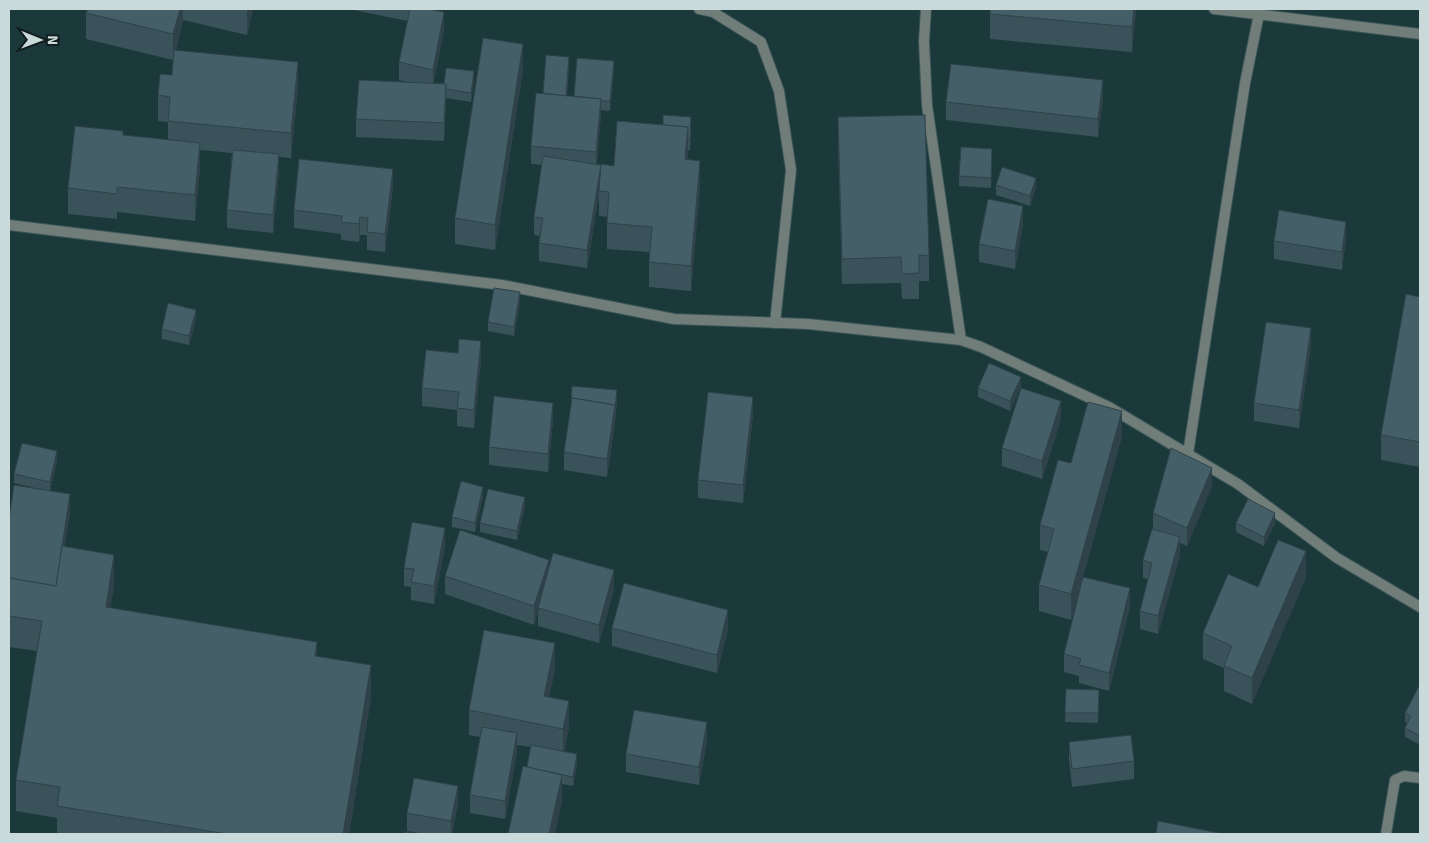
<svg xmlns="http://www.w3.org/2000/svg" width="1429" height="843" font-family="Signika,sans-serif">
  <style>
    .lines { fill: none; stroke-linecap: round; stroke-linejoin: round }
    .minor-casing { stroke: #3a5557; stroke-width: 12 }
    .minor { stroke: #707d79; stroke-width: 10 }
    .wall { fill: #3a5259 }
    .shaded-wall { fill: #304249 }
    .building { fill: #445f68; stroke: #304249 }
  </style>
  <rect width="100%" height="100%" fill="#1b383a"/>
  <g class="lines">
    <defs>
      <g id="minor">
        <polyline points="699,9 713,12 761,42 779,91 791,170 775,323"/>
        <polyline points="926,9 924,41 927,105 961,340"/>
        <polyline points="1214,9 1420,34"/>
        <polyline points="9,225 502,285 674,319 808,324 961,340 981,347 1109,407 1238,484 1337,558 1420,607"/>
        <polyline points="1188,454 1245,83 1259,14"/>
        <polyline points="1386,834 1395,780 1404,776 1420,778"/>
      </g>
    </defs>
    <use href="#minor" class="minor-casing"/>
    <use href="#minor" class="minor"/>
  </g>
  <g class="wall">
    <polygon points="88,9 253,9 247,35 183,20 176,50 298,87 291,158 279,157 279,172 273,233 227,228 227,210 232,153 200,150 200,168 195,221 117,212 117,219 68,214 68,188 123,135 168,140 168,122 158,121 158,95 172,75 173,60 86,39 86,13"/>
    <polygon points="348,9 428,9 444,30 433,83 444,84 474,81 471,102 446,98 444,141 356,137 356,119 406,82 399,80 399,62 408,21"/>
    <polygon points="990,9 1136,9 1132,52 990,39"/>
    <polygon points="569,66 567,96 574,96 614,71 610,111 601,110 597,164 614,166 663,125 691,126 690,150 688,150 687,160 700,186 691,291 649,287 649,252 607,249 607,217 599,216 599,194 587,268 539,261 539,243 540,236 534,235 534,217 542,165 531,164 531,146 543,93"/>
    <polygon points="523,70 495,250 455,244 455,218"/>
    <polygon points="1103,98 1098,137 946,120 946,102"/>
    <polygon points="838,117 929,256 929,281 919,281 919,299 902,299 901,283 842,284 838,143"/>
    <polygon points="992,159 991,188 959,186 959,176"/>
    <polygon points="996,185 1036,187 1030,206 996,195"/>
    <polygon points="393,187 385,252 367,250 367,235 360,235 359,242 341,240 341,234 294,228 294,210"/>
    <polygon points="1023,224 1015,269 979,262 979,244"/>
    <polygon points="1346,240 1342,270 1274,259 1274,241"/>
    <polygon points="1420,297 1420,467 1381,460 1381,435"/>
    <polygon points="520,302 514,336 488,331 488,322"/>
    <polygon points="196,319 189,345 162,339 162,329"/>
    <polygon points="1311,346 1299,428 1254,421 1254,403"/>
    <polygon points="481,359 474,428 457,426 457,410 422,406 422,388"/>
    <polygon points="1021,386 1010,411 978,397 978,388"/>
    <polygon points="617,399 615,423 607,477 564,470 564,452 571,409 571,404"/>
    <polygon points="753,415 743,503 698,498 698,480"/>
    <polygon points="1061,419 1042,479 1002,466 1002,448"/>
    <polygon points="553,421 548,472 489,465 489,447"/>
    <polygon points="1122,436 1071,620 1039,611 1039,585 1048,552 1040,550 1040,525 1071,463"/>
    <polygon points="57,461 50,491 70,512 64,547 114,586 110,608 317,656 371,697 349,834 57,834 57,818 16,811 16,780 37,651 9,647 9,520 43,490 14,483 14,474"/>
    <polygon points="1212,486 1187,546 1180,543 1180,555 1158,634 1140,629 1140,611 1148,579 1143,578 1143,560 1153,530 1153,513"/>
    <polygon points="483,496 475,532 452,527 452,517"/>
    <polygon points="525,507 517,540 480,532 480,523"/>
    <polygon points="1236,523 1275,523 1264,546 1236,532"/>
    <polygon points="445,546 434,604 411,600 411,587 404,586 404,568"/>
    <polygon points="549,569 614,589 599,643 538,626 538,610 534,625 445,594 445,576"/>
    <polygon points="1306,577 1252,704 1224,691 1224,668 1203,659 1203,633 1258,587"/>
    <polygon points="1130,606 1109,691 1079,683 1079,676 1064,672 1064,654"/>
    <polygon points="612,628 728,629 717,673 612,646"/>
    <polygon points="555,669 549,697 569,727 564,752 577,764 573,786 562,784 562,800 555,834 508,834 527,767 531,747 517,745 517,751 505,819 470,813 470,795 480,737 469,735 469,710"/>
    <polygon points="1420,687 1420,745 1405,737 1405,728 1407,723 1405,722 1405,713"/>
    <polygon points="1066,689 1099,690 1098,723 1065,722"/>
    <polygon points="707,740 699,785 626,772 626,754"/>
    <polygon points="1069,742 1134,761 1134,779 1072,787 1069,760"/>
    <polygon points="458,804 452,834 425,834 407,831 407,813"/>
  </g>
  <g class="shaded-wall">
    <polygon points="180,9 183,9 183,20 173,60 173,34"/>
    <polygon points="247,9 253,9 247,35"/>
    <polygon points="1134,9 1136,9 1132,52 1132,27"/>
    <polygon points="444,12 444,30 433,88 433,70"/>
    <polygon points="523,44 523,70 495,250 495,225"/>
    <polygon points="569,57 569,66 566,107 566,98"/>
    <polygon points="614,61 614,71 610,111 610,101"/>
    <polygon points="298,62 298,87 291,158 291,133"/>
    <polygon points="474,71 474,81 471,102 471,93"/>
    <polygon points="1103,80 1103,98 1098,137 1098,119"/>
    <polygon points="446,84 446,102 444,141 444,123"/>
    <polygon points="601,99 601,117 596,170 596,152"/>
    <polygon points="688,127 688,153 685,185 685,159"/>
    <polygon points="200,143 200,168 195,221 195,195"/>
    <polygon points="279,154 279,172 273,233 273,215"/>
    <polygon points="700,161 700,186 691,291 691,266"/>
    <polygon points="601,165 599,194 587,268 587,250"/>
    <polygon points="393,169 393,187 385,252 385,234"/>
    <polygon points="1036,178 1036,187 1030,206 1030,196"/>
    <polygon points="1023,206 1023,224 1015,269 1015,251"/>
    <polygon points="360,217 360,235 359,242 359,224"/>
    <polygon points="1346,222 1346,240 1342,270 1342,252"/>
    <polygon points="520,292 520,302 514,336 514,327"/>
    <polygon points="196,310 196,319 189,345 189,336"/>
    <polygon points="1311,328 1311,346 1299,428 1299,410"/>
    <polygon points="481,341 481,359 474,428 474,410"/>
    <polygon points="1021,377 1021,386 1010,411 1010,401"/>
    <polygon points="617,390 617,399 615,417 615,407"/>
    <polygon points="753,397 753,415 743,503 743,485"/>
    <polygon points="1061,401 1061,419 1042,479 1042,461"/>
    <polygon points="553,403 553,421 548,472 548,454"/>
    <polygon points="615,405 615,423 607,477 607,459"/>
    <polygon points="1122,411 1122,436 1071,620 1071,594"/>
    <polygon points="57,451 57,461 50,491 50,482"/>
    <polygon points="1212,468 1212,486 1187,546 1187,528"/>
    <polygon points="483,487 483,496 475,532 475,523"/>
    <polygon points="70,494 70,512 55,611 55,593"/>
    <polygon points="525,497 525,507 517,540 517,531"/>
    <polygon points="1275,513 1275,523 1264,546 1264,537"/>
    <polygon points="445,528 445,546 434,604 434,586"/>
    <polygon points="1180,537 1180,555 1158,634 1158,616"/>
    <polygon points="1306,551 1306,577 1252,704 1252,678"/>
    <polygon points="114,555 114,586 106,638 106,607"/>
    <polygon points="549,560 549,578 534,625 534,606"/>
    <polygon points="614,570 614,589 599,643 599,625"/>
    <polygon points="1130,588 1130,606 1109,691 1109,673"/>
    <polygon points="728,610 728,629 717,673 717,655"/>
    <polygon points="317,642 317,674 315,656"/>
    <polygon points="555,643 555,669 544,722 544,696"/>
    <polygon points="371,665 371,697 349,834 343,834"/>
    <polygon points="569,701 569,727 563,754 563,729"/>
    <polygon points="707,722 707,740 699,785 699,767"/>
    <polygon points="517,733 517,751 505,819 505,801"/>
    <polygon points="577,754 577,764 573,786 573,777"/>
    <polygon points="562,775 562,800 555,834 549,834"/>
    <polygon points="458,786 458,804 452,834 451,834 451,821"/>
  </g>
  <g class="building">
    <polygon points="88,9 180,9 173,34 86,13"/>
    <polygon points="410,9 428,9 444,12 433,70 399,62"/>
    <polygon points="990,9 1134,9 1132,27 990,14"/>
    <polygon points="483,38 523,44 495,225 455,218"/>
    <polygon points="174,50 298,62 291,133 168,121 170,97 158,95 160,74 172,75"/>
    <polygon points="546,55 569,57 566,96 543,93"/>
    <polygon points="577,58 614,61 610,101 601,101 601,99 574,96"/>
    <polygon points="951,64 1103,80 1098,119 946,102"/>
    <polygon points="446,68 474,71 471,93 446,89 446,84 444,84"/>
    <polygon points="359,80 446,84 444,123 356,119"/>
    <polygon points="536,93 601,99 596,152 531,146"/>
    <polygon points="663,115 691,117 690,140 688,140 688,127 663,125"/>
    <polygon points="925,115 929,256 919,255 919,273 902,274 901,257 842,259 838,117"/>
    <polygon points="617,121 688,127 685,159 700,161 691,266 649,262 652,227 607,223 609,192 599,191 601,164 614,166"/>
    <polygon points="75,126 123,131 123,135 200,143 195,195 117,187 117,194 68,188"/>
    <polygon points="961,147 992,149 991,178 959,176"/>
    <polygon points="233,150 279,154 273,215 227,210"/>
    <polygon points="543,156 601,165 587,250 539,243 543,218 534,217"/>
    <polygon points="299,159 393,169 385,234 367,232 368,218 360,217 359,224 341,222 342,216 294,210"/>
    <polygon points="1002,167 1036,178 1030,196 996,185"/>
    <polygon points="988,199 1023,206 1015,251 979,244"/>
    <polygon points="1279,210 1346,222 1342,252 1274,241"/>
    <polygon points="494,288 520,292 514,327 488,322"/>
    <polygon points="1406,294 1420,297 1420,442 1381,435"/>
    <polygon points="168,303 196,310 189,336 162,329"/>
    <polygon points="1266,322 1311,328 1299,410 1254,403"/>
    <polygon points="459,339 481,341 474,410 457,408 459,392 422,388 426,350 458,353"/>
    <polygon points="989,363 1021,377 1010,401 978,388"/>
    <polygon points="572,386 617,390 615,407 615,405 572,398 571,404"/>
    <polygon points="1021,388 1061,401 1042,461 1002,448"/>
    <polygon points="708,392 753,397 743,485 698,480"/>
    <polygon points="494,396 553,403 548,454 489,447"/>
    <polygon points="572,398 615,405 607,459 564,452"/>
    <polygon points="1088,402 1122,411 1071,594 1039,585 1054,529 1040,525 1058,460 1071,463"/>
    <polygon points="22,443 57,451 50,482 14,474"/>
    <polygon points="1171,448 1212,468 1187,528 1153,513"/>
    <polygon points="461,481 483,487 475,523 452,517"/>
    <polygon points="14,485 70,494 56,586 9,578 9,580 9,520"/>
    <polygon points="488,489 525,497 517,531 480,523"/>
    <polygon points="1248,499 1275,513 1264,537 1236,523"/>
    <polygon points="412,522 445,528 434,586 411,582 414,569 404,568"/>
    <polygon points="1152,529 1180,537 1158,616 1140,611 1152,563 1143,560"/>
    <polygon points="460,530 549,560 534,606 445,576"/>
    <polygon points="1278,540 1306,551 1252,678 1224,666 1232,646 1203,633 1228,574 1258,587"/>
    <polygon points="62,546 114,555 106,607 317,642 315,656 371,665 343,834 227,834 57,806 60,787 16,780 42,621 9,616 9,578 56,586"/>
    <polygon points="553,553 614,570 599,625 538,608"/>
    <polygon points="1083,577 1130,588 1109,673 1079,665 1081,659 1064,654"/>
    <polygon points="624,583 728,610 717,655 612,628"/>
    <polygon points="484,630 555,643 544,696 569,701 563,729 469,710"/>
    <polygon points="1419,686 1420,687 1420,736 1405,728 1411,716 1405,713"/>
    <polygon points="1066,689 1099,690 1098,713 1065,713"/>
    <polygon points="634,710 707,722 699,767 626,754"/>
    <polygon points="482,727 517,733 505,801 470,795"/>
    <polygon points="1131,735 1134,761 1072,769 1069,742"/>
    <polygon points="531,745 577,754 573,777 527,767"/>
    <polygon points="523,766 562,775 549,834 508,834"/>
    <polygon points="414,778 458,786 451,821 407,813"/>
    <polygon points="1158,821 1219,833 1219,834 1156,834"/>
    <polygon points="405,832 420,834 405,834"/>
  </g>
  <rect width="1429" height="843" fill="none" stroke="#cadadb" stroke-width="20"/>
  <g transform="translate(40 40) rotate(91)" stroke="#111d1e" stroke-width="4" paint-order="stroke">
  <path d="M0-4L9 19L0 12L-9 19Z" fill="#cadadb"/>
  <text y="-8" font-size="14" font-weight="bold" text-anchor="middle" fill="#cadadb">N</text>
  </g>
</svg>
